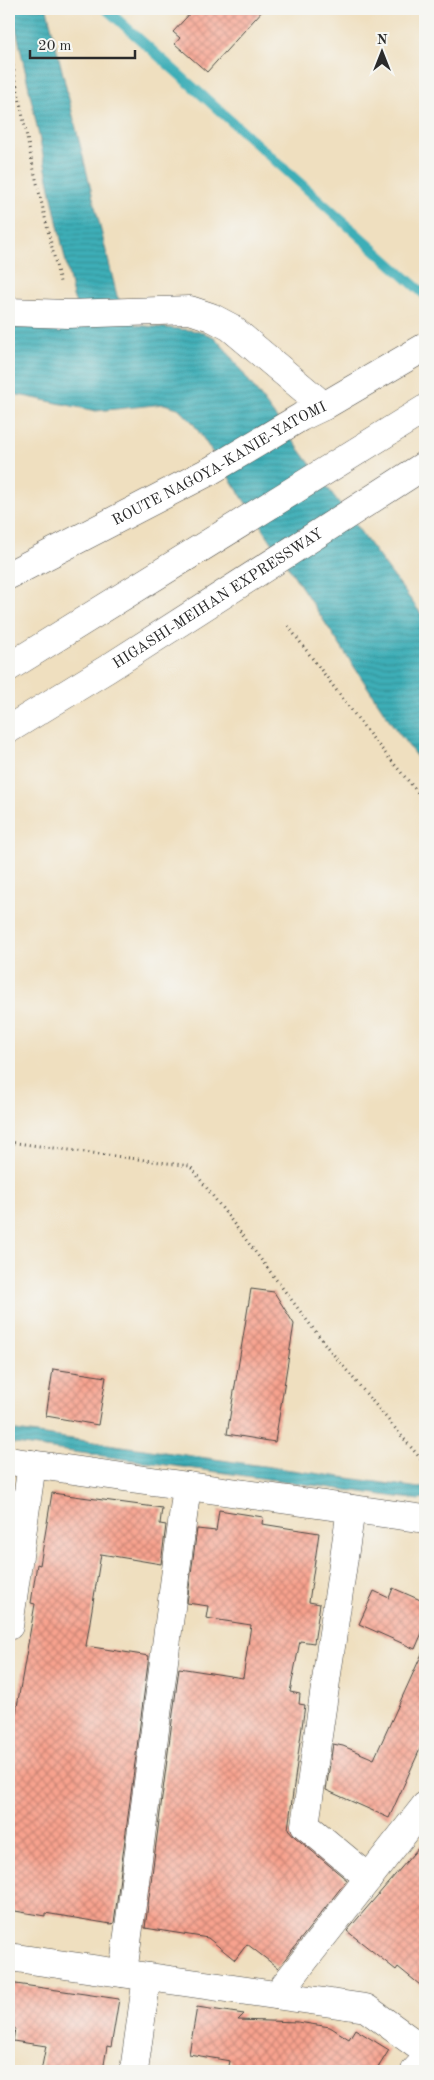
<svg xmlns="http://www.w3.org/2000/svg" width="434" height="2080" font-family="'Old Standard TT',serif">
  <style>
    .water { fill: url(#water-rules); stroke: #346c71 }
    .lines { fill: none; stroke-linecap: round; stroke-linejoin: round }
    .stream { stroke: #3daeb7; stroke-width: 10 }
    .building { fill: url(#building-cross-hatch) }
    .minor-casing { stroke: #484641; stroke-width: 29 }
    .major-casing { stroke: #484641; stroke-width: 29 }
    .highway-casing { stroke: #484641; stroke-width: 29 }
    .path { stroke: #484641; stroke-width: 3; stroke-dasharray: 1 4; stroke-linecap: butt }
    .minor { stroke: #fff; stroke-width: 28 }
    .major { stroke: #fff; stroke-width: 28 }
    .highway { stroke: #fff; stroke-width: 28 }
    .labels { text-anchor: middle; stroke-width: 4; stroke-linejoin: round; paint-order: stroke }
    .street-label { font-size: 15px; fill: #2b2b2b; stroke: #f6f6f2 }
  </style>
  <defs>
    <pattern id="water-rules" width="6" height="5" patternUnits="userSpaceOnUse" patternTransform="scale(1.25)"><rect width="6" height="5" fill="#3daeb7"/><path d="M0 2.5h6" fill="none" stroke="#338e95"/></pattern>
    <pattern id="building-cross-hatch" width="8" height="8" patternUnits="userSpaceOnUse" patternTransform="scale(1.25)"><rect width="8" height="8" fill="#f8a28e"/><path d="M0 0l8 8M0 8l8-8" fill="none" stroke="#c98474"/></pattern>
  </defs>
  <rect width="100%" height="100%" fill="#f6f6f2"/>
  <filter id="ink" filterUnits="userSpaceOnUse"><feTurbulence type="fractalNoise" baseFrequency=".02" numOctaves="2"/><feDisplacementMap in="SourceGraphic" scale="10" xChannelSelector="R" yChannelSelector="G"/><feConvolveMatrix kernelMatrix="1 2 1 2 8 2 1 2 1" color-interpolation-filters="sRGB"/></filter>
  <filter id="wash" filterUnits="userSpaceOnUse"><feTurbulence type="fractalNoise" baseFrequency=".0096" numOctaves="4" result="noise"/><feDisplacementMap in="SourceGraphic" scale="20" xChannelSelector="R" yChannelSelector="G"/><feGaussianBlur stdDeviation="1.12" result="paint"/><feColorMatrix in="noise" values="0 0 0 0 0 0 0 0 0 0 0 0 0 0 0 0 0 1.4 0 .05"/><feComposite in="paint" operator="in"/></filter>
  <g filter="url(#wash)">
    <rect width="100%" height="100%" fill="#efdfbf"/>
    <g class="water">
      <polygon points="12,9 47,9 117,296 136,325 199,331 214,337 226,350 425,619 425,768 394,727 193,423 178,408 164,404 96,411 9,393 9,323 84,325 73,296"/>
      <polygon points="9,1430 419,1488 425,1486 425,1499 419,1500 9,1443"/>
    </g>
    <g class="lines">
      <polyline class="stream" points="106,9 425,295"/>
    </g>
    <g id="blocks">
      <g class="building">
        <polygon points="194,9 264,9 207,72 175,44 180,38 173,32"/>
        <polygon points="251,1289 274,1292 294,1324 275,1442 227,1434"/>
        <polygon points="53,1369 106,1377 98,1425 46,1416"/>
        <polygon points="52,1493 162,1508 160,1524 166,1525 161,1564 101,1554 86,1646 149,1656 114,1923 111,1924 45,1913 45,1916 9,1910 9,1752 35,1604 31,1603 37,1564 40,1565"/>
        <polygon points="219,1510 263,1517 262,1524 319,1533 309,1602 320,1604 314,1643 300,1641 290,1692 300,1694 299,1704 305,1705 288,1829 295,1837 347,1880 278,1968 247,1944 235,1960 208,1938 145,1928 179,1668 243,1678 251,1625 206,1618 208,1606 187,1603 197,1529 216,1531"/>
        <polygon points="393,1588 425,1602 425,1626 415,1649 359,1624 374,1591 389,1598"/>
        <polygon points="425,1647 425,1738 389,1818 326,1790 333,1744 343,1746 374,1759"/>
        <polygon points="425,1840 425,1989 398,1967 396,1970 347,1931"/>
        <polygon points="9,1983 119,1999 111,2047 107,2046 103,2071 41,2071 46,2046 13,2041 15,2028 9,2027"/>
        <polygon points="197,2007 244,2014 238,2020 298,2022 330,2027 349,2039 355,2029 389,2050 376,2071 228,2071 230,2061 189,2054"/>
      </g>
    </g>
  </g>
  <g filter="url(#ink)">
    <use href="#blocks" fill-opacity="0" stroke="#484641" stroke-width="1"/>
    <g class="lines">
      <defs>
        <g id="minor">
          <polyline points="9,312 68,314 190,310 211,317 230,327 324,406"/>
          <polyline points="9,1461 425,1519"/>
          <polyline points="351,1509 305,1825 369,1878"/>
          <polyline points="9,1626 32,1464"/>
          <polyline points="9,1957 366,2008 425,2051"/>
          <polyline points="123,1973 187,1486"/>
          <polyline points="277,1995 425,1806"/>
          <polyline points="134,2071 147,1977"/>
          <polyline points="415,2071 425,2060"/>
        </g>
        <g id="major">
          <path id="s1" d="M9,575L210,471L301,417L324,406L425,347"/>
        </g>
        <g id="highway">
          <polyline points="9,667 425,409"/>
          <path id="s2" d="M9,729L107,669L425,465"/>
        </g>
      </defs>
      <use href="#minor" class="minor-casing"/>
      <use href="#major" class="major-casing"/>
      <use href="#highway" class="highway-casing"/>
      <g class="path">
        <polyline points="9,46 30,153 60,282"/>
        <polyline points="288,626 370,735 425,801"/>
        <polyline points="9,1142 190,1166 328,1348 425,1464"/>
      </g>
      <use href="#minor" class="minor"/>
      <use href="#major" class="major"/>
      <use href="#highway" class="highway"/>
    </g>
  </g>
  <g class="labels">
    <g class="street-label">
      <text dy="5" stroke="none"><textPath href="#s1" startOffset="238">ROUTE NAGOYA-KANIE-YATOMI</textPath></text>
      <text dy="5" stroke="none"><textPath href="#s2" startOffset="246">HIGASHI-MEIHAN EXPRESSWAY</textPath></text>
    </g>
  </g>
  <rect width="434" height="2080" fill="none" stroke="#f6f6f2" stroke-width="30"/>
  <g transform="translate(382 52)" stroke="#f6f6f2" stroke-width="4" paint-order="stroke">
  <path d="M0-4L9 19L0 12L-9 19Z" fill="#2b2b2b"/>
  <text y="-8" font-size="14" font-weight="bold" text-anchor="middle" fill="#2b2b2b">N</text>
  </g>
  <path d="M30 50v8h105v-8" fill="none" stroke="#2b2b2b" stroke-width="2.5"/>
  <text x="38" y="50" font-size="15" fill="#2b2b2b" stroke="#f6f6f2" stroke-width="4" paint-order="stroke">20 m</text>
</svg>
